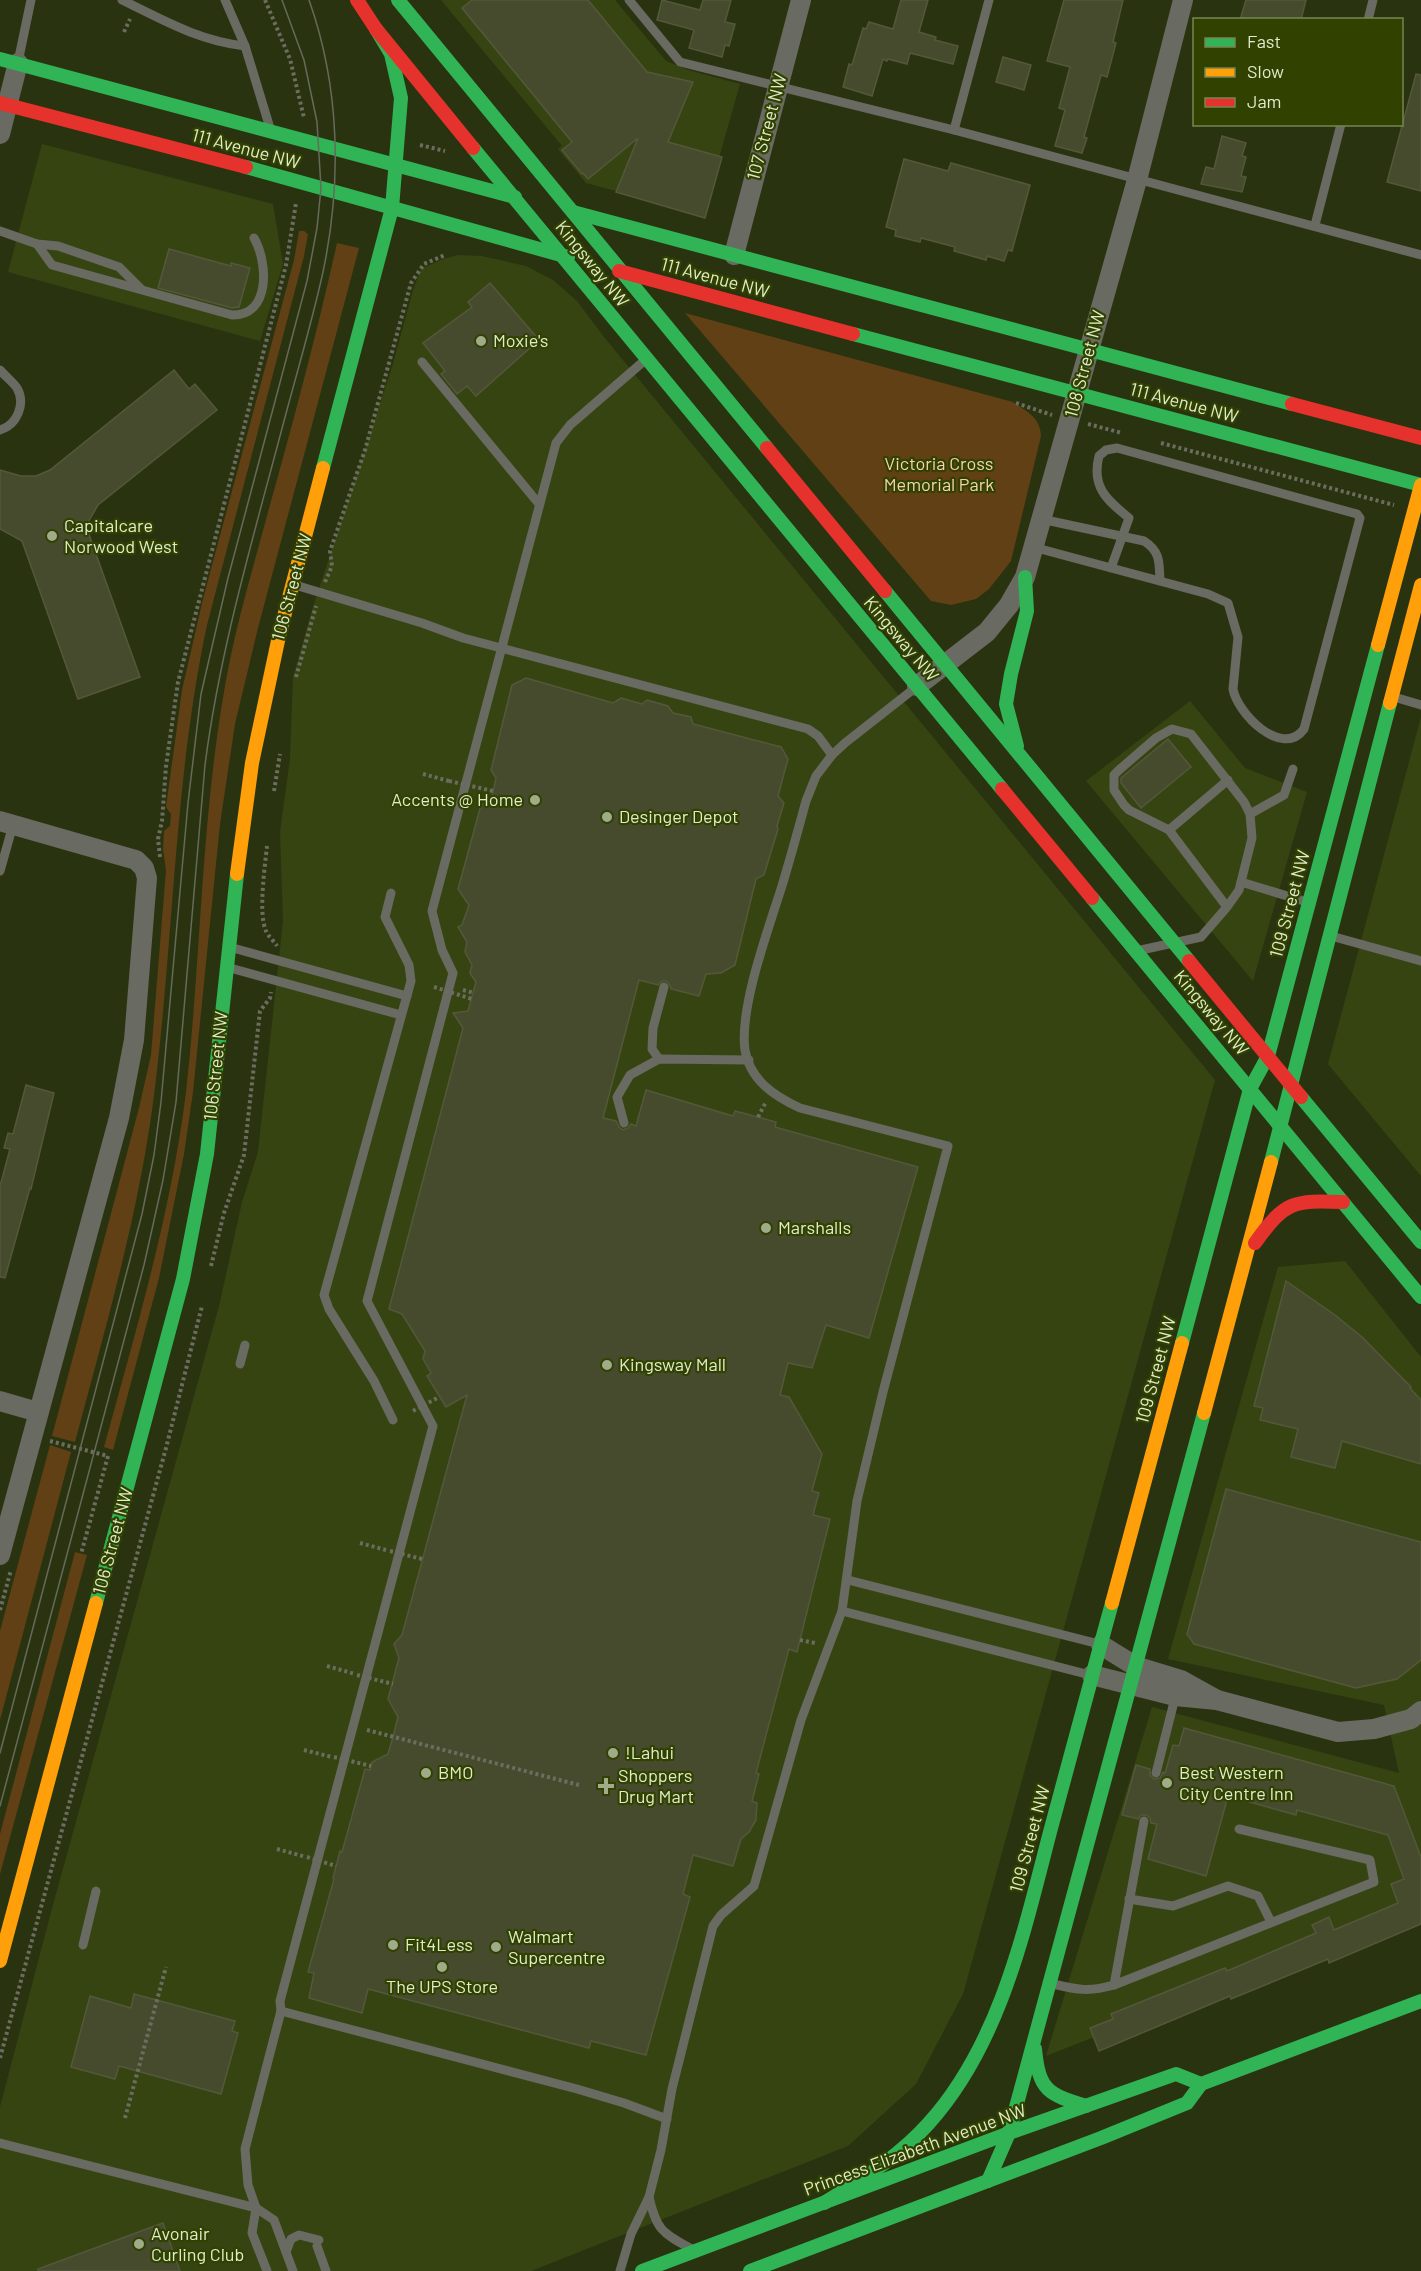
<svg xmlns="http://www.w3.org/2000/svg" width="1421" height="2271" font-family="Barlow,sans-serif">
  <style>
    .built { fill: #364411 }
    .green { fill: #614015 }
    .building { fill: #474b2d; stroke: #54583a; stroke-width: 1.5 }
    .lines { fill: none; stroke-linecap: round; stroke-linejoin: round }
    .path { stroke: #6b6d61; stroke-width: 4; stroke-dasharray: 3 3; stroke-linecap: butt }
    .lane { stroke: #696a62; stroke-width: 9 }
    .street { stroke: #696a62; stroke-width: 20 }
    .fast { stroke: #30b455; stroke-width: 14 }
    .slow { stroke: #ff9f0a; stroke-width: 14 }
    .jam { stroke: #e5322d; stroke-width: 14 }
    .tram { stroke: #666a5a; stroke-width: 1.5 }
    .path-bridge { stroke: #6b6d61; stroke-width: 4; stroke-dasharray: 3 3; stroke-linecap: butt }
    .poi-dot { fill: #a0ab8a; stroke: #314200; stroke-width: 2 }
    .labels { text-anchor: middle; stroke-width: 4.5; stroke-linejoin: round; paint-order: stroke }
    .street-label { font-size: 18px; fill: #e0eccc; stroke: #314200 }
    .poi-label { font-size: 18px; fill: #e0eccc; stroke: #314200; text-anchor: start }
    .park-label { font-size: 18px; fill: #f6d3b3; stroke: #314200 }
  </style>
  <rect width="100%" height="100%" fill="#2a330f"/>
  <g class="built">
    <polygon points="441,0 615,0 666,61 688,70 740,84 703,214 586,183 558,149 562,146"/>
    <polygon points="42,144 273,204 283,264 260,341 8,272"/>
    <polygon points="458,255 482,256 526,266 553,280 577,301 604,337 1215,1080 963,1994 916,2084 848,2146 531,2271 0,2271 0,2107 51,1912 219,1306 242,1202 258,1152 283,921 280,832 290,759 293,677 312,610 393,364 413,290 421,269 443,259"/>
    <polygon points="1190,701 1245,768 1307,792 1253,981 1086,781"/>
    <polygon points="1421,717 1421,1176 1328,1064"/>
    <polygon points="1345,1261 1421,1357 1421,1908 1046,2056 1152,1707 1399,1773 1384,1705 1168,1659 1278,1267"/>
  </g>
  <g class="green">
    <path d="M299,231H304L308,234L304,256L207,625C175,775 174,928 156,1079C142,1203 107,1322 75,1442L52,1436L139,1108L151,1055L166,870L163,849L164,831L170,826L171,814L166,807L182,690L203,599L294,260Z"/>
    <path d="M337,243L359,248L258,628L235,724L220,824L193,1092L184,1154L159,1278L113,1450L104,1447C136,1330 171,1213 186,1092C201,959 201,824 224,692C234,631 252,572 268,512C293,423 317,333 337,243Z"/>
    <path d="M685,313L1013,402C1027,412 1040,417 1041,436L1011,561L989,589L976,599L951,605L931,601Z"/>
    <polygon points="50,1445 71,1452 0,1720 0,1631"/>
    <polygon points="75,1552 87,1555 0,1874 0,1834"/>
  </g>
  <g class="building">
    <polygon points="472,0 588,0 647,72 693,82 668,142 722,157 705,218 616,192 638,138 588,179 583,173 582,174 562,150 572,142 462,8"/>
    <polygon points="662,0 700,10 703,0 731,0 725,22 735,24 729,46 725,45 722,57 689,48 694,30 657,20"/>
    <polygon points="901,0 928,0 919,32 936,37 935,40 958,46 953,64 910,53 907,64 888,59 887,61 883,59 872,96 843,87 849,64 852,65 863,28 866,29 869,22 893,29"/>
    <polygon points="1064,0 1123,0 1113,42 1116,43 1107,77 1101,75 1084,137 1087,138 1082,153 1055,146 1065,110 1059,108 1070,67 1047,61"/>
    <polygon points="1246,0 1306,0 1301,20 1240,20"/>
    <polygon points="1003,57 1031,65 1024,90 996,82"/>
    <polygon points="1416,74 1421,75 1421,191 1387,182"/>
    <polygon points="1222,136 1246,143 1242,156 1246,157 1241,176 1246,177 1242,192 1201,184 1206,167 1214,169"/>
    <polygon points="904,159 948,171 951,163 1030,185 1012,251 1008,250 1004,261 987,256 986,260 954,251 955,247 921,238 920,242 895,236 896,230 886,227"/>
    <polygon points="169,249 231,266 231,263 250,268 239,307 232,308 158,288"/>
    <polygon points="490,283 539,340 476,396 467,386 457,394 441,374 445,371 423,343 472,307 468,302"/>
    <polygon points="174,370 189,389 195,384 217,410 98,505 86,526 140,677 78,699 22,541 0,529 0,470 21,476 36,476 50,470"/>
    <polygon points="526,678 613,703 621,698 642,704 647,700 668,706 673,713 691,717 693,724 781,747 788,759 778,796 784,803 777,826 778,829 764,875 756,879 735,965 721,973 706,974 699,996 671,989 670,985 666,981 662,981 658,985 639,980 603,1118 616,1121 619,1127 623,1130 628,1128 631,1124 636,1126 646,1090 733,1116 735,1111 776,1122 775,1127 918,1167 869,1338 826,1325 812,1368 788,1363 780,1395 789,1397 822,1454 812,1491 819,1493 813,1515 830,1519 797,1652 789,1649 756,1773 759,1774 752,1801 757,1803 756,1820 749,1832 741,1839 733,1866 693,1855 683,1894 690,1897 646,2055 591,2041 589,2048 368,1989 362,2013 309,1998 314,1973 308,1972 334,1879 333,1878 340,1851 342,1852 365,1769 370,1770 372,1762 388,1754 393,1737 398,1717 388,1699 399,1658 394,1644 402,1635 467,1395 446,1407 427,1376 431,1373 423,1359 425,1351 402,1314 389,1309 463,1028 453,1013 468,1011 476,982 470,973 472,965 465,952 467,942 458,927 462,925 469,905 458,889 481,805 491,801 496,778 491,770 512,685"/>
    <polygon points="1168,739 1191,767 1141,808 1121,783 1121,778"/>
    <polygon points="26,1085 54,1093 31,1189 30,1188 5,1278 0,1277 0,1186 10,1149 4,1148 8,1133 13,1134"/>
    <polygon points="1286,1281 1335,1315 1362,1337 1411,1387 1410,1388 1421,1400 1421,1464 1342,1441 1335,1468 1291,1457 1298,1429 1260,1420 1263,1408 1254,1406"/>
    <polygon points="1226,1489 1421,1542 1421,1660 1397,1679 1356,1688 1194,1644 1187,1634"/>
    <polygon points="1184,1728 1394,1786 1421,1857 1421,1924 1329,1963 1328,1959 1231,1999 1230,1996 1099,2051 1090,2028 1113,2019 1111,2014 1225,1968 1227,1971 1316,1933 1312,1925 1329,1917 1334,1930 1398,1903 1391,1884 1404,1879 1388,1835 1297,1810 1296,1815 1228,1796 1206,1876 1148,1859 1157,1824 1151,1823 1150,1818 1146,1815 1141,1815 1138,1819 1122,1815 1136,1765 1150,1769 1150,1775 1154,1779 1160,1778 1163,1772 1165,1773 1173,1745 1179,1746"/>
    <polygon points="134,1994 235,2021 232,2031 238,2033 221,2094 119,2066 115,2079 71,2067 90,1996 131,2008"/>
    <polygon points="163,2223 180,2271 38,2271 38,2269"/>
  </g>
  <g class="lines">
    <g class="path">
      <polyline points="265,0 290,59 304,118"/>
      <polyline points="124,32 130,19"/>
      <polyline points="420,145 445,151"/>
      <polyline points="1016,403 1052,415"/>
      <polyline points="1088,424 1122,433"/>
      <polyline points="1161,443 1394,505"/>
      <polyline points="325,582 332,566 330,551 365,450 411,283 424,264 445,255"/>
      <polyline points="296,677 316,606"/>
      <polyline points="423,774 449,781"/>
      <polyline points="274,791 280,754"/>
      <path d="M267,846C265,866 258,913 266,931C268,936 274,941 277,946"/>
      <polyline points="160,857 158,839 162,821 166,766 178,682 286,265 296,203"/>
      <polyline points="463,990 474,993"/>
      <polyline points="758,1117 766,1102"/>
      <polyline points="211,1266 224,1213 244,1155 260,1011 270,998 271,992"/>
      <polyline points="50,1441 108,1456 81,1554"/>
      <polyline points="360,1543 386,1550"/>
      <polyline points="0,1610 11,1570"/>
      <polyline points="800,1640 815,1643"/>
      <polyline points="327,1666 355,1674"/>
      <polyline points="367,1730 579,1785"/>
      <polyline points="304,1750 332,1757"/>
      <polyline points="277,1849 306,1857"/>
      <polyline points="0,2058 166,1448 202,1306"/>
      <polyline points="125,2118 166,1967"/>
    </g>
    <g class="lane">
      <path d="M122,0C163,20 199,41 245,46"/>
      <polyline points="225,0 245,46 270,128"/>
      <polyline points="629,0 680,62 954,130 1421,255"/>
      <polyline points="1368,20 1373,0"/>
      <polyline points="18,62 31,0"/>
      <polyline points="954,130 989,0"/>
      <polyline points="1315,225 1341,124"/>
      <polyline points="0,231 37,244 58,246 119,267 141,289"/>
      <path d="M37,244L52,265L232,315C271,316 268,262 254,238"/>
      <polyline points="422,362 539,504"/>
      <path d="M0,370C5,376 13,382 17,388C26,404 17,425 0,430"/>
      <path d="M1041,519L1144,541C1161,552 1159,563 1160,581"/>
      <path d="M1033,547L1208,594L1228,603L1238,637L1233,689C1237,713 1282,759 1304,729L1360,518L1357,514L1117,448L1106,450L1099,456C1091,487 1107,500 1129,518L1111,568"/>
      <polyline points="295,585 422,623 463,638 808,729 818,736 832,755"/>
      <polyline points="1394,697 1421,705"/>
      <polyline points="1250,814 1284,795 1293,769"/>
      <polyline points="1169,830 1228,780"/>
      <polyline points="0,871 13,825"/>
      <polyline points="1241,882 1307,902"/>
      <polyline points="391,893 385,917 409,965 411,981 324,1295 329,1309 374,1381 393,1420"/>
      <polyline points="1331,936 1421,961"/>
      <polyline points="233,948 407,996"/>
      <polyline points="1141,950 1201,937 1227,907 1239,890 1252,838 1250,814 1244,802 1191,734 1172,729 1156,738 1119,770 1114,775 1114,790 1124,805 1129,810 1169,830 1227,907"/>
      <polyline points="230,968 401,1015"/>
      <polyline points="659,1059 652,1049 653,1028 664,987"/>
      <polyline points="624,1123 617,1097 630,1075 659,1059 749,1060"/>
      <polyline points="240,1364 245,1345"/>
      <polyline points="848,1580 1099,1644"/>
      <polyline points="842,1611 1090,1675"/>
      <polyline points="1156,1773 1176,1694"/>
      <polyline points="1129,1899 1173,1906 1228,1886 1258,1896 1271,1922"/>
      <polyline points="83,1945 96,1891"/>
      <path d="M1053,1984C1078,1990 1089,1992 1114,1985L1374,1882L1370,1860L1239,1829"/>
      <polyline points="1114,1985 1144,1821"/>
      <polyline points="281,2011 577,2089 624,2103 667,2119"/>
      <polyline points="0,2143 256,2208 274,2220 293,2271"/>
      <path d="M649,2197C656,2229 662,2233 690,2248"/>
      <polyline points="317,2246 326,2271"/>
      <polyline points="286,2252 291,2239 299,2235 319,2240"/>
      <polyline points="267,2271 252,2233 256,2208 248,2185 245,2149 281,2011 280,2001 433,1426 367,1301 453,973 442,950 432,911 556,443 570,425 644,361"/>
      <path d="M620,2271L631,2234L649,2197L661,2150L672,2089L713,1926L721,1915L754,1886L801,1720L842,1611L857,1501L883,1392L948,1146L800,1108C774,1096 750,1080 745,1050C739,1009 768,930 781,889C790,860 798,830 806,801L816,776L832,755L845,743L915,688"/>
    </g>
    <g class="street">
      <polyline points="0,134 18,63"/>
      <polyline points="734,255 801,0"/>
      <polyline points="917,686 987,632 1009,605 1025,577 1137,180 1183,0"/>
      <polyline points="0,821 136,860 144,868 147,878 134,1040 119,1118 0,1555"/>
      <polyline points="0,1401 38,1412"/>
      <polyline points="1092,1675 1175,1696 1217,1700 1181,1680 1135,1666 1101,1645"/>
      <polyline points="1217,1700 1338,1732 1374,1729 1411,1719 1421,1711"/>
    </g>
    <g class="fast">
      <polyline points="398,0 767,448"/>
      <polyline points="0,59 515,197"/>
      <polyline points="473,148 1002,789"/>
      <polyline points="246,167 568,257"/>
      <polyline points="573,212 1292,404"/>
      <polyline points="853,334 1421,485"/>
      <polyline points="323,468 392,208 401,98 391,54 376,29"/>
      <polyline points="885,591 1189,961"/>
      <polyline points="1017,746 1006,704 1011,674 1027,611 1025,577"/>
      <polyline points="1092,898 1421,1297"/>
      <polyline points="1301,1097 1421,1242"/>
      <polyline points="1271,1162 1390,703"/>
      <polyline points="1182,1343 1250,1089 1268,1056 1378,645"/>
      <polyline points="96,1603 183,1279 207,1154 237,874"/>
      <path d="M1035,2049C1039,2091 1048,2094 1086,2106"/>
      <polyline points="988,2181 1009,2133 1204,1413"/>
      <path d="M824,2203C862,2179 899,2157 929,2123C1000,2044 1024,1932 1050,1832C1071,1755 1091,1679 1112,1603"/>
      <polyline points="642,2271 1009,2133 1176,2074 1201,2084"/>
      <polyline points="750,2271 1101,2138 1187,2103 1201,2084 1421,2001"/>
    </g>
    <g class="slow">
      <polyline points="1378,645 1421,485"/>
      <polyline points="1390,703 1421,585"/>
      <polyline points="237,874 252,763 279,636 323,468"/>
      <polyline points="1204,1413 1271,1162"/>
      <polyline points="1112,1603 1182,1343"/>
      <polyline points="0,1961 96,1603"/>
    </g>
    <g class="jam">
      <polyline points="357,0 376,29 473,148"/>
      <polyline points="0,103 246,167"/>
      <polyline points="619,271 853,334"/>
      <polyline points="1292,404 1421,438"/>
      <polyline points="767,448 885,591"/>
      <polyline points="1002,789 1092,898"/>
      <polyline points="1189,961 1301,1097"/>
      <path d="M1255,1243C1285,1201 1293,1200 1343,1202"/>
    </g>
    <g class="tram">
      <polyline points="0,1753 142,1214 154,1155 161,1102 188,803 201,694 228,578 307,281 317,228 321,188 317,122 304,60 282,0"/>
      <path d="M0,1806L144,1265L163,1180L176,1102L205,765C220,648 254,535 284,421C297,372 312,322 323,272C342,182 340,87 309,0"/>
    </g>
    <g class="path-bridge">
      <polyline points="449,781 493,791"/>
      <polyline points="434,987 472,999"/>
      <polyline points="413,1411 439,1397"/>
      <polyline points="390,1551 422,1559"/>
      <polyline points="357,1675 393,1684"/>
      <polyline points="334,1757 371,1766"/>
      <polyline points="307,1857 336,1866"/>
    </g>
  </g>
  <g class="poi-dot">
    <circle cx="481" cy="341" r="6"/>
    <circle cx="52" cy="536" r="6"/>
    <circle cx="535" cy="800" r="6"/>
    <circle cx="607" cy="817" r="6"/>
    <circle cx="766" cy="1228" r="6"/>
    <circle cx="607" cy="1365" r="6"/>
    <circle cx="613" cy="1753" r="6"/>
    <circle cx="426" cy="1773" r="6"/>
    <circle cx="1167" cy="1783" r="6"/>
    <path d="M603 1777h6v6h6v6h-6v6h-6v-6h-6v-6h6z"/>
    <circle cx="393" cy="1945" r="6"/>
    <circle cx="496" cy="1947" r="6"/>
    <circle cx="442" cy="1967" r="6"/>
    <circle cx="139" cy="2244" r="6"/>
  </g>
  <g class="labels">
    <g class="street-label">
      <text transform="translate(767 127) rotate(-75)" y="6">107 Street NW</text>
      <text transform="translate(246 149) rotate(15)" y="6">111 Avenue NW</text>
      <text transform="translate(592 264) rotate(51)" y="6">Kingsway NW</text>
      <text transform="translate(715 278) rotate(15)" y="6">111 Avenue NW</text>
      <text transform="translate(1085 364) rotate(-75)" y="6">108 Street NW</text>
      <text transform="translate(1184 403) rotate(15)" y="6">111 Avenue NW</text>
      <text transform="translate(292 587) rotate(-75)" y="6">106 Street NW</text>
      <text transform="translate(901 639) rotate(50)" y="6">Kingsway NW</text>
      <text transform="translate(1290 904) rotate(-75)" y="6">109 Street NW</text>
      <text transform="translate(1211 1013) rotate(50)" y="6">Kingsway NW</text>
      <text transform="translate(216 1066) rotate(-84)" y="6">106 Street NW</text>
      <text transform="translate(1156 1370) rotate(-75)" y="6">109 Street NW</text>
      <text transform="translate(113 1541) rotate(-75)" y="6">106 Street NW</text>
      <text transform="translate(1030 1839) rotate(-75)" y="6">109 Street NW</text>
      <text transform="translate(915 2150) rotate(-20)" y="6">Princess Elizabeth Avenue NW</text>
    </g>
    <g class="poi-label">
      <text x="493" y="347">Moxie's</text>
      <text x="64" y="532">Capitalcare<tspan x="64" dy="21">Norwood West</tspan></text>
      <text x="523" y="806" text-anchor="end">Accents @ Home</text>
      <text x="619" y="823">Desinger Depot</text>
      <text x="778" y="1234">Marshalls</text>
      <text x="619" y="1371">Kingsway Mall</text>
      <text x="625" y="1759">!Lahui</text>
      <text x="438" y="1779">BMO</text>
      <text x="1179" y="1779">Best Western<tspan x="1179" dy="21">City Centre Inn</tspan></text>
      <text x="618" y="1782">Shoppers<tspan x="618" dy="21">Drug Mart</tspan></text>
      <text x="508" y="1943">Walmart<tspan x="508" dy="21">Supercentre</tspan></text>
      <text x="405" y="1951">Fit4Less</text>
      <text x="442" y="1993" text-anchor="middle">The UPS Store</text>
      <text x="151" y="2240">Avonair<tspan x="151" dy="21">Curling Club</tspan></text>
    </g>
    <g class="park-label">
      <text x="939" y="470">Victoria Cross<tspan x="939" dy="21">Memorial Park</tspan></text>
    </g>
  </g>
  <rect x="1193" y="18" width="210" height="108" fill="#314200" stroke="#778652" stroke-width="1.5"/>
  <rect x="1205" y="38" width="30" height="9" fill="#30b455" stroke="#778652" stroke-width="1.5"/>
  <text x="1247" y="48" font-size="18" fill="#e0eccc">Fast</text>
  <rect x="1205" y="68" width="30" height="9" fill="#ff9f0a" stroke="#778652" stroke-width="1.5"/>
  <text x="1247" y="78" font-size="18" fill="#e0eccc">Slow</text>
  <rect x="1205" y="98" width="30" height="9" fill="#e5322d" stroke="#778652" stroke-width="1.5"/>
  <text x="1247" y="108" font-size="18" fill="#e0eccc">Jam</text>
</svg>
